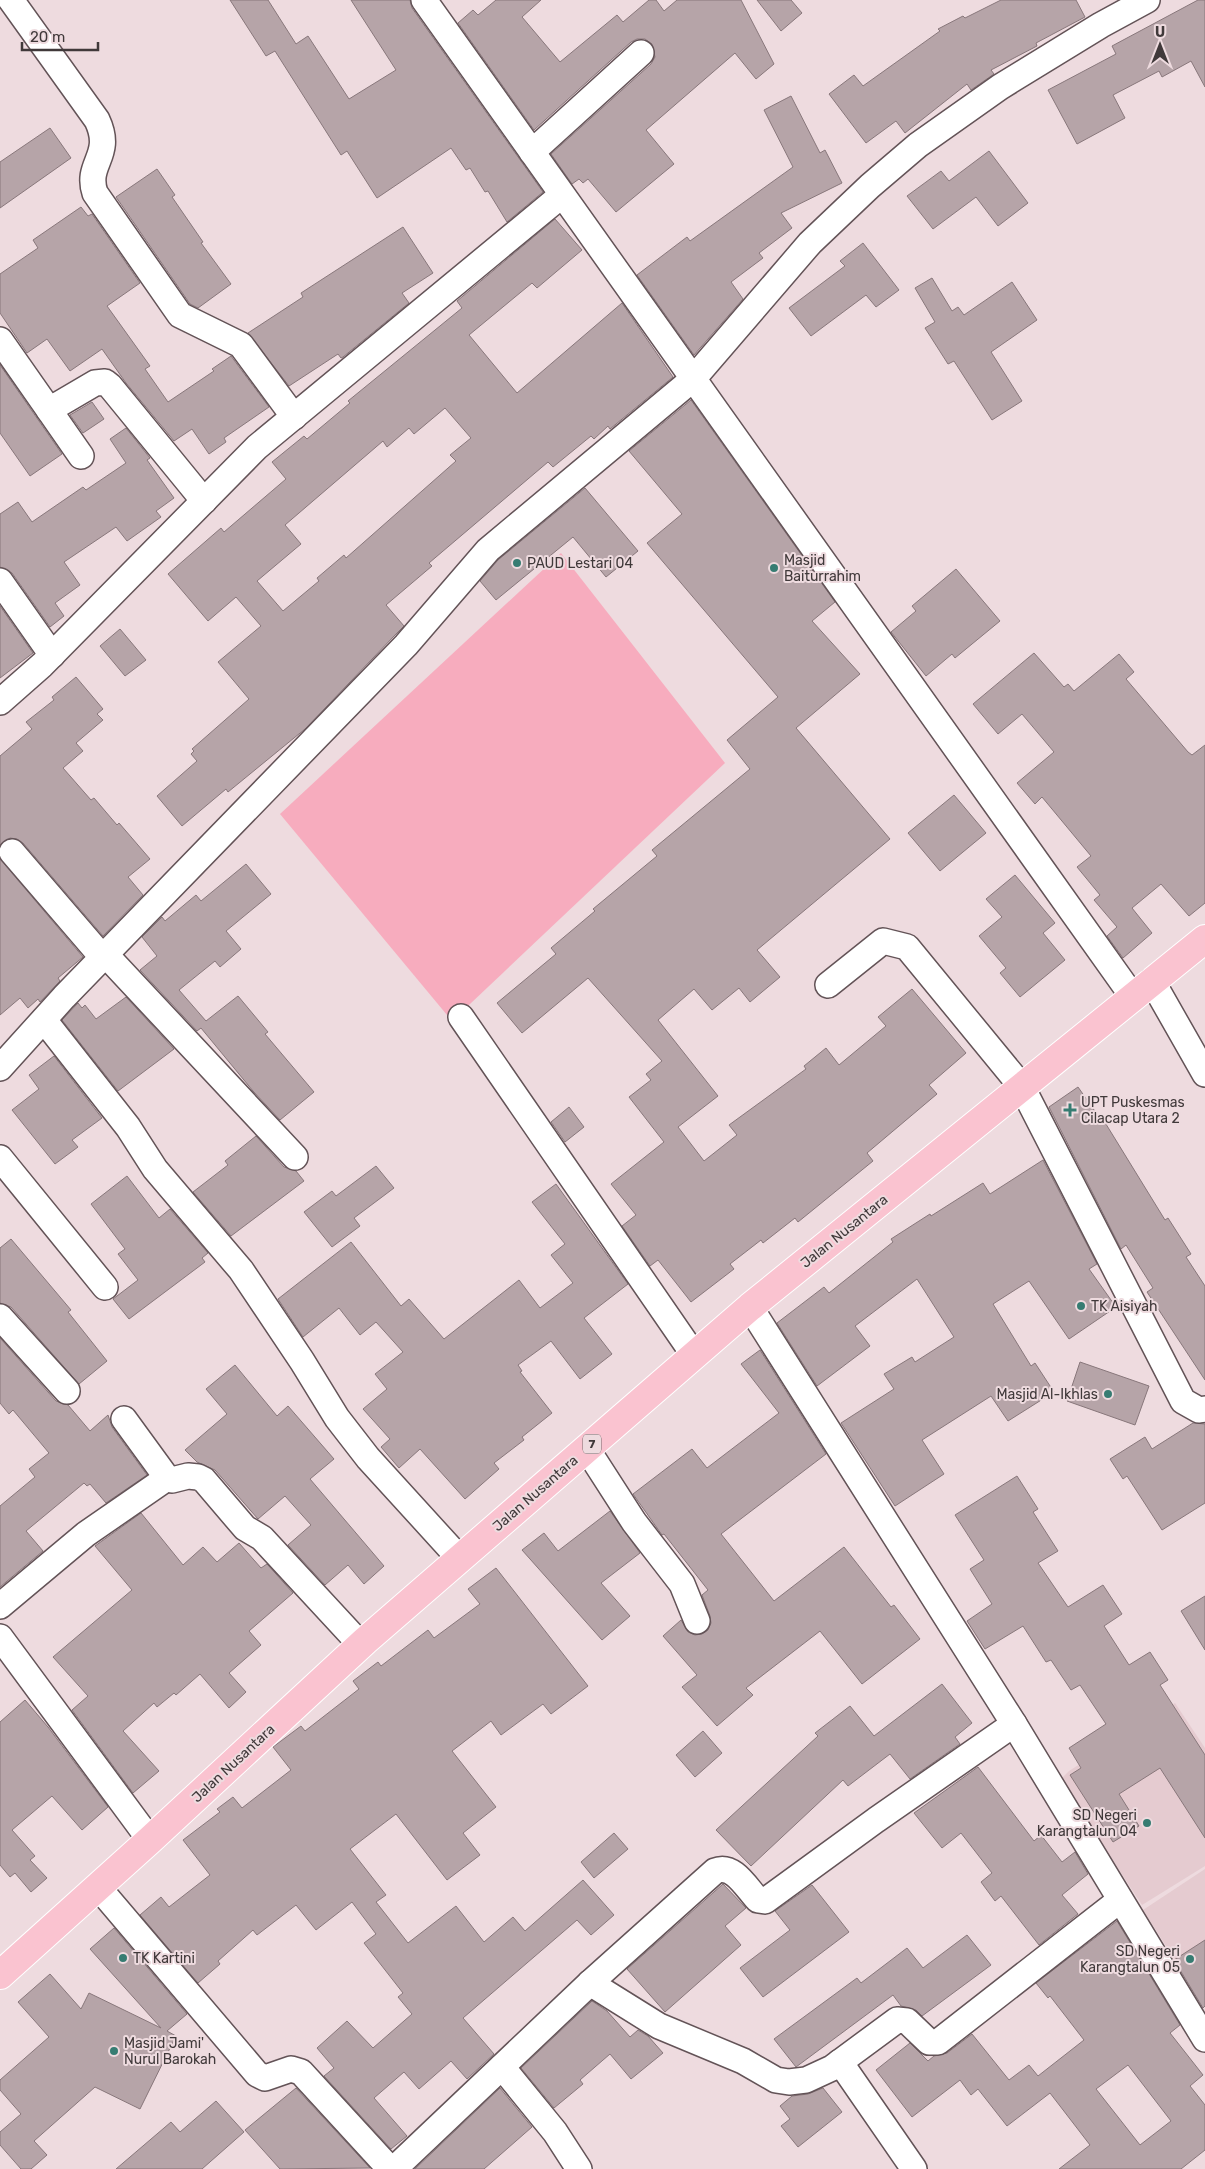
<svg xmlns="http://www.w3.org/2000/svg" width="1205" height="2169" font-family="Rubik,sans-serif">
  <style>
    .built { fill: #e5cbd0 }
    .green { fill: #f7acbe }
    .building { fill: #b6a4a8; stroke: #88777b; fill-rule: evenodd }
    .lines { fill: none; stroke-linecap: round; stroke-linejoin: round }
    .minor-casing { stroke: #635357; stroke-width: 28 }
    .highway-casing { stroke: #fff; stroke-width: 30 }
    .minor { stroke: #fff; stroke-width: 25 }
    .highway { stroke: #fac3d0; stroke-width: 28 }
    .poi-dot { fill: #367c72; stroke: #eedbdf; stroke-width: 2 }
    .labels { text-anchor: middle; stroke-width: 4; stroke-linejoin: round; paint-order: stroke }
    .shield { fill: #eedbdf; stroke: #746a6c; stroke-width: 1 }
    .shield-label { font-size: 12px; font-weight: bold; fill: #40393a }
    .poi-label { font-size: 14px; fill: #40393a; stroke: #eedbdf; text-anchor: start }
    .street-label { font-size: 14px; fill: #40393a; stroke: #eedbdf }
  </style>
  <rect width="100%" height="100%" fill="#eedbdf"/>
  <g class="built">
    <polygon points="1175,1703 1205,1748 1205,1866 1142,1905 1060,1780 1069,1771"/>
    <polygon points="1205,1869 1205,2007 1143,1910"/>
  </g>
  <polygon class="green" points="561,553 725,763 452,1021 280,814"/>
  <g class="building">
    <polygon points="230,0 268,0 296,44 308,36 349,99 396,70 351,0 410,0 412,8 543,192 507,222 488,191 485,192 470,168 466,170 451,148 377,198 347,151 341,155 275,51 266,56"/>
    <polygon points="496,0 541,0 522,17 560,62 617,15 623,22 649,0 656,0 664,11 677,0 741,0 774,64 756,79 735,53 646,130 674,164 616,212 588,179 583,183 579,179 572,184 551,154 651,64 655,57 652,44 645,39 637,39 631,42 534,130 458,23 473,10 478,15"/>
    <polygon points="757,0 791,0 802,13 781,31"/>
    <polygon points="1001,0 1076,0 1085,17 1036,43 1037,46 991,70 994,74 971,90 967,84 905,133 896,121 866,143 829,94 854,75 863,86 940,31 938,29 963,16 965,18"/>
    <polygon points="1198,0 1205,0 1205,87 1191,61 1162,77 1159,71 1113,95 1125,118 1077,144 1048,90 1116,54 1112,46"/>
    <polygon points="791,96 820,153 825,150 842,183 781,213 792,228 759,253 763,258 731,282 743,299 694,355 637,275 687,237 690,241 793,167 764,110"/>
    <polygon points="50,128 71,158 0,208 0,162"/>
    <polygon points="989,151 1028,203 998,226 976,197 933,229 907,196 941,171 949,181"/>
    <polygon points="157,169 175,195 172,197 203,242 201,243 231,284 198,308 190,304 116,197"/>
    <polygon points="81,207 88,216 92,214 140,283 107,306 150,366 145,369 168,402 214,371 212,369 231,356 269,407 224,438 226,442 209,454 192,429 174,441 126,383 102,349 70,371 47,339 27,353 0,313 0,274 38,248 33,240"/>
    <path d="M555,219L582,250L537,288L532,283L469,335L517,393L622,303L673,377L610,429L608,426L594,439L591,436L553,467L548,462L429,563L432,566L386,605L404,626L395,635L305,729L228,792L226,789L182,826L157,796L197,761L191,754L194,751L192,749L249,699L218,662L261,626L236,597L208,621L168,574L221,528L224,532L286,479L272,462L304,436L307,439L350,403L348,401L462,308L457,301ZM445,408L471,438L450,455L456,461L346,558L344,555L317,578L319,581L283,611L257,581L301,544L285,525L383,441L387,447L409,428L414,434Z"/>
    <polygon points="403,227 433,273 402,293 409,303 343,357 341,358 338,354 289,386 248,333 303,297 301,293"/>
    <polygon points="863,243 899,290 876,307 866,295 811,336 789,308 845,266 840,261"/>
    <polygon points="932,278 952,311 958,307 964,315 1012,282 1037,320 991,352 1022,401 992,420 954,361 948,364 925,328 935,322 915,288"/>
    <polygon points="0,365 62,454 30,476 0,433"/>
    <polygon points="691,400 835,602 812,621 860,674 796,728 890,839 757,950 780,977 750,1002 739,988 712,1010 694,989 658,1020 718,1096 678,1127 704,1161 737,1135 729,1125 806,1069 804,1066 826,1048 839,1065 886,1026 878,1017 912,989 966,1053 929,1085 937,1094 867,1153 873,1161 798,1222 795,1218 763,1243 761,1240 730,1264 734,1269 691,1302 658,1260 650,1266 622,1226 636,1215 611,1184 664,1142 629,1097 651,1080 646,1074 662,1061 588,978 522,1033 497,1003 556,954 551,948 595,911 593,909 657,856 652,850 750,769 727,740 778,697 647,543 682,514 629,451"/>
    <polygon points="92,402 104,419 83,433 70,415"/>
    <polygon points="126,428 150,458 147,460 174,498 156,511 161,517 127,541 116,527 64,562 80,585 55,603 64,616 50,627 12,573 0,567 0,514 18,502 32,522 83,487 86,490 126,463 110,439"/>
    <polygon points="585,488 638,551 606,577 573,537 496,600 480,581 498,560"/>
    <polygon points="956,569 1000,621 955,658 952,654 926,676 891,632 916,611 912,606"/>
    <polygon points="0,606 33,653 0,678"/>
    <polygon points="120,629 146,660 125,676 100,646"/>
    <polygon points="1034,653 1064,687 1068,684 1074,691 1119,654 1134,672 1126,679 1188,752 1192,755 1205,745 1205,903 1189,916 1161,884 1132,908 1152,933 1123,958 1107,936 1117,927 1094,900 1100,895 1077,867 1091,856 1042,797 1035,804 1017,783 1054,752 1022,714 998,734 973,704"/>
    <polygon points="76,677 103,709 97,714 103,720 76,743 83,751 63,768 91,800 94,798 117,825 119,823 150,859 128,877 143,895 103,936 23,843 17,839 10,838 0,845 0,756 32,729 26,722 54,700 52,697"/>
    <polygon points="954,795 986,833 940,871 908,833"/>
    <polygon points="0,859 83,957 58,978 60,981 40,1002 38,999 28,1008 20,998 0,1015"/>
    <polygon points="246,864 271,894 226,931 241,949 220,967 215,961 179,990 206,1021 238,996 268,1032 265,1034 314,1092 280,1120 253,1091 201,1028 197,1031 140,970 157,956 142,937 162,917 165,921 196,895 201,901"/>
    <polygon points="1015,875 1055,923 1043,933 1065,960 1020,997 1000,973 1006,968 979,936 1002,917 986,899"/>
    <polygon points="126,997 174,1049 118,1091 62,1020 78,1003 82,1008 85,1005 96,1019"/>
    <polygon points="54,1056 102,1118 72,1140 78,1147 55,1164 12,1110 39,1089 29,1075"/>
    <polygon points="1078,1087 1099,1117 1101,1116 1165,1220 1168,1218 1191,1254 1186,1257 1205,1286 1205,1380 1147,1292 1153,1288 1126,1245 1121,1249 1049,1107"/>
    <polygon points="569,1107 584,1127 565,1142 551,1122"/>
    <polygon points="256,1136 284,1167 296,1171 304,1181 231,1236 193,1192 228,1165 225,1161"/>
    <polygon points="1043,1160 1097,1264 1089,1269 1116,1307 1069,1339 1029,1281 993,1304 1031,1366 1035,1363 1054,1392 1008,1421 991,1396 922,1440 944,1474 895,1506 841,1423 894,1389 884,1374 912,1357 915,1362 954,1337 917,1279 855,1326 870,1346 817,1386 777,1323 824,1287 829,1293 893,1242 891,1239 930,1214 931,1216 983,1183 990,1194"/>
    <polygon points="376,1166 394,1188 354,1218 360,1226 332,1247 304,1212 332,1191 336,1196"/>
    <polygon points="127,1176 159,1218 170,1209 208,1253 202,1258 205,1262 129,1319 113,1299 138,1280 118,1254 125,1249 91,1204"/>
    <polygon points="556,1184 628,1284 584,1318 612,1354 580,1379 551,1341 518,1365 522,1371 520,1372 552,1413 522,1437 524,1440 494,1463 499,1469 465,1499 420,1449 399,1468 381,1447 390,1439 363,1409 387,1389 375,1374 403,1352 376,1322 360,1335 339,1308 303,1337 278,1299 351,1242 401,1306 409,1299 444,1339 519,1280 540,1308 573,1283 551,1255 565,1244 532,1202"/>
    <polygon points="11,1239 71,1310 68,1312 107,1361 79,1384 11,1307 0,1303 0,1248"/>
    <polygon points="0,1338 56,1401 68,1405 90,1431 108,1415 112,1427 147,1475 106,1503 90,1484 87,1486 84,1483 26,1531 43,1551 0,1587 0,1506 35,1477 29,1469 49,1453 13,1410 9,1414 0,1403"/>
    <polygon points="760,1350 826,1454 721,1534 774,1601 844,1547 891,1607 894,1605 920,1639 862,1684 820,1631 746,1688 753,1695 717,1726 682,1687 697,1675 663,1636 681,1620 688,1632 695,1635 702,1634 708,1630 711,1623 710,1616 702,1595 708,1590 664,1534 662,1535 633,1494 692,1449 707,1468 779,1413 741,1364"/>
    <polygon points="1080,1362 1149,1386 1135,1425 1067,1401"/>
    <polygon points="235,1365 277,1416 288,1406 334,1459 310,1479 384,1566 364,1584 348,1565 325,1585 288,1545 311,1525 285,1496 258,1519 215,1470 197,1462 185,1450 227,1414 206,1389"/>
    <polygon points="1193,1423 1205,1424 1205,1503 1162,1530 1127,1476 1123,1479 1110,1459 1145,1437 1152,1449"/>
    <polygon points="1017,1476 1038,1509 1033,1512 1058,1551 1038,1563 1068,1607 1103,1585 1122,1614 1104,1626 1129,1665 1150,1652 1168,1680 1160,1685 1205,1755 1205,1838 1160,1768 1119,1794 1139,1826 1113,1842 1070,1775 1081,1768 1069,1748 1106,1724 1080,1685 1071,1690 1051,1660 1046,1662 1023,1626 985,1649 967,1621 992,1604 970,1569 984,1560 955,1515"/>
    <polygon points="610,1511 640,1553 601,1583 630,1616 602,1640 522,1550 544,1533 558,1551"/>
    <polygon points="141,1513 183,1565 203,1547 217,1562 239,1543 261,1568 267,1564 293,1593 249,1631 261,1645 229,1673 246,1692 229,1708 200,1674 176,1695 174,1693 157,1707 154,1703 123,1731 159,1771 133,1793 72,1710 88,1696 53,1657 132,1590 95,1546"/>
    <polygon points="496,1568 588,1686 551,1714 543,1704 501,1735 491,1721 452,1751 496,1807 463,1833 480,1855 447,1880 396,1814 350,1849 386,1895 376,1902 408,1943 456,1906 484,1942 513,1917 525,1931 583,1880 614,1915 591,1935 577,1920 463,2018 494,2054 467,2079 451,2061 419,2089 404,2072 374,2098 407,2136 391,2149 324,2076 334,2068 317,2048 347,2021 373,2048 412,2014 398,1997 403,1993 364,1943 376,1934 352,1902 316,1930 296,1905 257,1935 253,1930 218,1961 220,1964 198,1983 140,1915 161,1897 169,1907 210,1875 183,1840 220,1812 217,1809 233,1797 242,1808 291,1770 273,1747 301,1726 305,1731 359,1689 353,1681 378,1662 381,1666 428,1630 434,1638 480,1604 468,1589"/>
    <polygon points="1205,1596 1205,1650 1181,1611"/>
    <polygon points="942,1684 972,1723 955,1737 960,1744 910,1779 890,1754 848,1786 843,1780 751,1866 716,1830 818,1736 815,1733 850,1706 874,1736"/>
    <polygon points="25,1700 48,1727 108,1807 82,1830 52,1796 12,1830 35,1856 30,1860 47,1878 31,1892 15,1873 10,1877 0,1865 0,1722"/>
    <polygon points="703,1731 722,1753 695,1777 676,1755"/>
    <polygon points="978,1767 1034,1841 1041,1835 1062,1862 1075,1852 1088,1874 1062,1895 1078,1914 1039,1945 1001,1896 995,1901 981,1882 992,1873 961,1833 942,1848 914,1813"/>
    <polygon points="614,1833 628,1849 594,1878 581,1862"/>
    <polygon points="723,1884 746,1908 725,1926 741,1945 665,2012 627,1969"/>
    <polygon points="812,1885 849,1932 763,1997 740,1968 790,1930 775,1911"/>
    <path d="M1117,1921L1180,2025L1170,2033L1203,2075L1190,2086L1205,2105V2150L1181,2169H1059L1090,2145L1050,2093L1007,2126L978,2089L971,2095L960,2080L912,2117L876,2070L910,2043L928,2061L934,2056L947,2053L972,2034L1009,2080L1029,2065L1038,2076L1084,2040L1050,1996L1048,1998L1036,1983ZM1128,2065L1171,2121L1140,2145L1096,2089Z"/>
    <polygon points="114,1928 187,2014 167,2031 176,2036 140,2109 95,2087 34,2141 47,2155 31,2169 21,2169 0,2145 0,2132 21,2114 0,2090 0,2080 49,2037 18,2002 50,1974 81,2009 89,1993 161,2028 90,1949"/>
    <polygon points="967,1935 991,1965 922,2016 916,2010 901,2006 893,1995 796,2067 774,2039 857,1978 861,1983 907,1948 923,1968"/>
    <polygon points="1205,1940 1205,2006 1203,2008 1174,1960"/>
    <polygon points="592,2001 607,2011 630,2037 638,2030 648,2036 663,2053 631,2079 610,2054 580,2080 583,2084 554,2108 521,2068"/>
    <polygon points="296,2088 370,2168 280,2169 245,2130"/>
    <polygon points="500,2088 532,2127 484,2169 415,2169"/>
    <polygon points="823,2088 842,2112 798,2147 781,2126 790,2119 780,2106 792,2096 808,2094"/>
    <polygon points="216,2101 244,2132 202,2169 116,2169 171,2122 180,2132"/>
  </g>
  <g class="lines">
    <defs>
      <g id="minor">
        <path d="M11,0L97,120C114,156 85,163 95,193L180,315L241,345L294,417"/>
        <polyline points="424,0 1133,997"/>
        <polyline points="532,152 641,53"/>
        <polyline points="0,340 49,410 95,383 105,382 110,386 204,501"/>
        <polyline points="49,410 81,456"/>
        <polyline points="0,581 52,655"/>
        <polyline points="0,702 42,665 257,447 562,195"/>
        <polyline points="12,852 103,958"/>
        <polyline points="106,955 295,1157"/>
        <polyline points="1152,981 1205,1074"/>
        <polyline points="828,985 883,941 907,947 1022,1087 1183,1401 1199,1410 1205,1409"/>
        <polyline points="461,1017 694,1355"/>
        <polyline points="44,1020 128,1127 155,1169 241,1270 302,1361 337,1418 368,1458 460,1559"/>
        <polyline points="0,1068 64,997 406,645 488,550 693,379 810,243 870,186 918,145 1000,87 1101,25 1147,0"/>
        <polyline points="0,1158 105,1287"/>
        <polyline points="750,1307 1014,1724 1205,2039"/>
        <polyline points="0,1317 67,1391"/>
        <polyline points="124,1419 167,1478 172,1480 188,1476 198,1477 204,1480 245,1528 262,1538 361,1645"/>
        <polyline points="587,1449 634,1522 682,1584 697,1621"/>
        <polyline points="0,1606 86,1534 167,1478"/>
        <polyline points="0,1637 150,1840"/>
        <polyline points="98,1887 257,2074 265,2078 291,2069 301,2072 390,2169"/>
        <polyline points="590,1983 659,2026 743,2061 776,2080 789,2082 806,2080 832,2068 897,2020 907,2021 929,2042 938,2042 1120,1900"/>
        <polyline points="840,2062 914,2169"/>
        <polyline points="502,2067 555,2132 579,2169"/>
        <path d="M394,2169L590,1983L715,1871C734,1863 747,1889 758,1900L765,1901L876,1820L1014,1724"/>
      </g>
      <polyline id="highway" points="0,1975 150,1840 365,1641 750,1307 1205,939"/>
    </defs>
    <use href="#minor" class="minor-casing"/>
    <use href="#highway" class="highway-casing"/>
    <use href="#minor" class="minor"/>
    <use href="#highway" class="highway"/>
  </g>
  <g class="poi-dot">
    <circle cx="517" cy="563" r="5"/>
    <circle cx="774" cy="568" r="5"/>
    <path d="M1067.5 1102.5h5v5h5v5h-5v5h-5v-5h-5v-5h5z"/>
    <circle cx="1081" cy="1306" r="5"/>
    <circle cx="1108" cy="1394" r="5"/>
    <circle cx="1147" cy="1823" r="5"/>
    <circle cx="123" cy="1958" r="5"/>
    <circle cx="1190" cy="1959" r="5"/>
    <circle cx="114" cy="2051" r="5"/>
  </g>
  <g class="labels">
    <rect class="shield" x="583" y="1434.5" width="18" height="19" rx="4"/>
    <g class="shield-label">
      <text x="592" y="1448">7</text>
    </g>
    <g class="poi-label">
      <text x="784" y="565">Masjid<tspan x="784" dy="16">Baiturrahim</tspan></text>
      <text x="527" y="568">PAUD Lestari 04</text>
      <text x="1081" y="1107">UPT Puskesmas<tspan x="1081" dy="16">Cilacap Utara 2</tspan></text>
      <text x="1091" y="1311">TK Aisiyah</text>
      <text x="1098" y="1399" text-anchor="end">Masjid Al-Ikhlas</text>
      <text x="1137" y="1820" text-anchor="end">SD Negeri<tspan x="1137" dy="16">Karangtalun 04</tspan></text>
      <text x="1180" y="1956" text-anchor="end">SD Negeri<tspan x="1180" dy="16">Karangtalun 05</tspan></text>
      <text x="133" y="1963">TK Kartini</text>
      <text x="124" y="2048">Masjid Jami'<tspan x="124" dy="16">Nurul Barokah</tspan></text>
    </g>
    <g class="street-label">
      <text transform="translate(844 1231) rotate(-39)" y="5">Jalan Nusantara</text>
      <text transform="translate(535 1493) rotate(-41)" y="5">Jalan Nusantara</text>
      <text transform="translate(233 1763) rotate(-43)" y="5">Jalan Nusantara</text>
    </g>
  </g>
  <g transform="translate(1160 45)" stroke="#eedbdf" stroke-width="4" paint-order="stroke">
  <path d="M0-4L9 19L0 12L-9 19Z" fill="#40393a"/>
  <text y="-8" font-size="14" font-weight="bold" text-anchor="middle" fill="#40393a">U</text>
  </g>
  <path d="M22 42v8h76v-8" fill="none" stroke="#40393a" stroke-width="2.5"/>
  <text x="30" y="42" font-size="15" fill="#40393a" stroke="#eedbdf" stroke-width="4" paint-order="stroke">20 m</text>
</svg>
